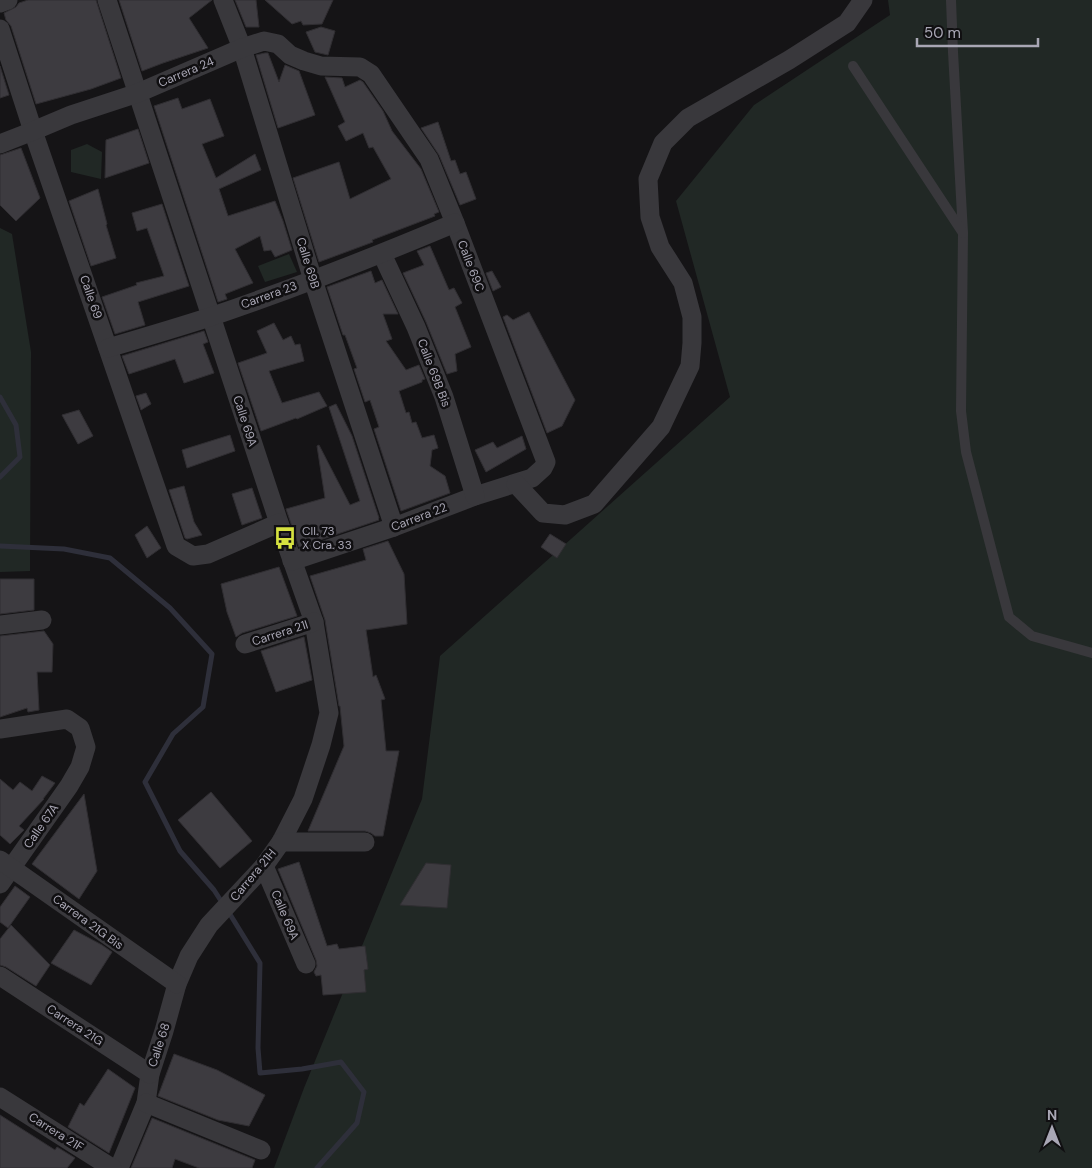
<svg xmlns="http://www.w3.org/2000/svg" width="1092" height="1168" font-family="'DM Sans',sans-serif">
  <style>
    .green { fill: #212825 }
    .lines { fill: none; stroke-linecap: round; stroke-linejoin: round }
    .stream { stroke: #2e2f3a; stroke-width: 5 }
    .building { fill: #3d3b40; stroke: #302e32 }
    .service { stroke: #39383c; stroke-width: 10 }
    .minor { stroke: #39383c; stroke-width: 19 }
    .labels { text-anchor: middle; stroke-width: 5; stroke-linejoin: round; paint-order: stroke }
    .street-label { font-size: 12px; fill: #a9a7b5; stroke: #100f11 }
    .poi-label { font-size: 12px; fill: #a9a7b5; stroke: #100f11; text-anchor: start }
  </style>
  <rect width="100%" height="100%" fill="#151416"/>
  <g class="green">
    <polygon points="888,0 1092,0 1092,1168 274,1168 304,1088 422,799 440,656 730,397 676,201 754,105 890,15"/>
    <polygon points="87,144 102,152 101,179 71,172 71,150"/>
    <polygon points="0,228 12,234 31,352 30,571 0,572"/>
    <polygon points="289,254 297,272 265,282 258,266"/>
  </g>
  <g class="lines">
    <g class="stream">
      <polyline points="0,397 16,425 20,457 0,477"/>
      <polyline points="0,546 64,549 110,558 170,608 212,654 203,707 173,734 145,782 180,851 214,890 223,904"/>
      <polyline points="228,911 260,963 258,1048 260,1073 302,1069 341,1062 364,1092 357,1123 317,1168"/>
    </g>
  </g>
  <g class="building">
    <polygon points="28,0 96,0 121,78 91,89 36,104 11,26 6,20 4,13 16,7 19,3"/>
    <polygon points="119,0 212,0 189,18 208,48 163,63 142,71"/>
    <polygon points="235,0 256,0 259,27 246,27"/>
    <polygon points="265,0 333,0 322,24 303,25 301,21 292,24"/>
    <polygon points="321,27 335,31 328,55 315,52 306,32"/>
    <polygon points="265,53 268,53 279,82 285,65 299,71 315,115 278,128 256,55"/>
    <polygon points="0,66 9,95 0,98"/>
    <polygon points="325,77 342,78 345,87 360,80 363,82 383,111 392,131 421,169 439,212 434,214 435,216 372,240 373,242 319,262 293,178 339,162 350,199 391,179 373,147 369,148 363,133 346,141 338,126 345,122"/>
    <polygon points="178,98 182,109 210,99 224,136 202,144 216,178 255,154 261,170 219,189 228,216 275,201 283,221 292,250 275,257 271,250 264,251 260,236 235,249 253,283 225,294 227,299 218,302 154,106"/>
    <polygon points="438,122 451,161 455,160 460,174 466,172 476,199 460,205 439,155 421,128"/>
    <polygon points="138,129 149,163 105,178 106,140"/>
    <polygon points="21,148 40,198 16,221 0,205 0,155"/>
    <polygon points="98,189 107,224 106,225 116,258 91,266 69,201"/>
    <polygon points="162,204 189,286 138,302 145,325 115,334 102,297 137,285 136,283 164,276 147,228 137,231 132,213"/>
    <polygon points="430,246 449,290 454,288 462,303 455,307 471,347 455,354 457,371 447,374 426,322 403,273 424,265 417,251"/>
    <polygon points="371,271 375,283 382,280 398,314 383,314 392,339 386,341 406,370 419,365 425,379 422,380 422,382 399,391 406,413 409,412 412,423 416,422 422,438 434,435 438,448 432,450 430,466 445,476 450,493 401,511 374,429 379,427 370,400 365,402 354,369 357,368 345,335 343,335 327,287"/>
    <polygon points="492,271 501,287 493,291 486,273"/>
    <polygon points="529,312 575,400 562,426 547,433 503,317 507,315 513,320"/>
    <polygon points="274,323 283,340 291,336 295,345 300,344 304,361 269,371 282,403 319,392 327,406 297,419 296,418 261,431 238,363 267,353 257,331"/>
    <polygon points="204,331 208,342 203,344 214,373 184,383 175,359 129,374 122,356"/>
    <polygon points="146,393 151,404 141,410 136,396"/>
    <polygon points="336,404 352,436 379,518 378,519 379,520 299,547 286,509 325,498 317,446 319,445 350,505 360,501 329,407"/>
    <polygon points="79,410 93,436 78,444 62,415"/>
    <polygon points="230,435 235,451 187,468 182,450"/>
    <polygon points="522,436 526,449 486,472 475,450 493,442 497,448"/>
    <polygon points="184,486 194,522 202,535 187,539 185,538 169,490"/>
    <polygon points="252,488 262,518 242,525 232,494"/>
    <polygon points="147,526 161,548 147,558 135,535"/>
    <polygon points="550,534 566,544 557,558 541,547"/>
    <polygon points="388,541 404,574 407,624 366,630 373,677 376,675 385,699 381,700 386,751 399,751 383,836 375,836 371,833 365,831 308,831 344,746 340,706 339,706 325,620 310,576 366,560 363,549"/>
    <polygon points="279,567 297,616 242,633 236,637 227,612 221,584"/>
    <polygon points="0,579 34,579 34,610 0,614"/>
    <polygon points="44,631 53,644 52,672 37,672 39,710 28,712 27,708 0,717 0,636"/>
    <polygon points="304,637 312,680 276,692 261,651"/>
    <polygon points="42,776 55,783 43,799 44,799 19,826 24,830 10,844 0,835 0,779 13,790 20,782 32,791"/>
    <polygon points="211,792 252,841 220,868 178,820"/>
    <polygon points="84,794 97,871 79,899 32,864"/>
    <polygon points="299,862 327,946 337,944 339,949 365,946 368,969 364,970 366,992 323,995 321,975 316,976 314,972 317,966 316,960 278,869"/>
    <polygon points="426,863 451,865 447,908 400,905"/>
    <polygon points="15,886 30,897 8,928 0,922 0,907"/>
    <polygon points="11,925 50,965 36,986 6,967 0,965 0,939"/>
    <polygon points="74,930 102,945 112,952 91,985 51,963"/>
    <polygon points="174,1054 217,1070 265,1095 249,1126 218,1120 158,1096"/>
    <polygon points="108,1069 135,1088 109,1153 68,1127 80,1103 84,1106"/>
    <polygon points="0,1115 55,1150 57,1147 75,1158 67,1168 0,1168"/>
    <polygon points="152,1118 255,1160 252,1168 199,1168 175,1159 172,1168 131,1168"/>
  </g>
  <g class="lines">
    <g class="service">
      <polyline points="951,0 953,52 963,233 961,411 966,452 1009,617 1032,636 1092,653"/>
      <polyline points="853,66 963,233"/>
    </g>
    <g class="minor">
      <polyline points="107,0 279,523 314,622 329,713 321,745 303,799 281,842 264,866 209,925 189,956 177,984 164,1031 150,1074 146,1103 119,1168"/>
      <polyline points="223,0 242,48 313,280 394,527"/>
      <polyline points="0,3 8,0"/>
      <polyline points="0,29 33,131 176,546 193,556 208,554 279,523"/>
      <polyline points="0,144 33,131 71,115 138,93 242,48 264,41 278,44 290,55 304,61 321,66 360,67 371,74 429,159 455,223 546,462 543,468 532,478 475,496 394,527 292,561"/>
      <polyline points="382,254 416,327 444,397 475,496"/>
      <path d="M108,348C142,338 176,328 210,317C293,289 374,257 455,223"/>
      <polyline points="516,484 543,513 565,515 594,504 661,427 690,366 692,343 692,317 683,283 660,247 650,217 648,179 663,143 688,118 789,60 847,23 863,0"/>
      <polyline points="0,625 42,620"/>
      <polyline points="245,644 314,622"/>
      <polyline points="0,729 67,719 80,728 86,747 80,767 69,786 0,884"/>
      <polyline points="281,842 365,842"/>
      <polyline points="0,860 177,984"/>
      <polyline points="264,866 306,964"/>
      <polyline points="0,976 150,1074"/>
      <polyline points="0,1097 112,1168"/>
      <polyline points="146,1103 261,1150"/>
    </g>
  </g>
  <defs>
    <symbol id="bus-bare" viewBox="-9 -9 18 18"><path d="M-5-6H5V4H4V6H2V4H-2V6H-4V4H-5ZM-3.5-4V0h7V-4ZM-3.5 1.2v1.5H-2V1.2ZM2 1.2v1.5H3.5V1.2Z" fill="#d6e240" stroke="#100f11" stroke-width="2.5" paint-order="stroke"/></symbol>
  </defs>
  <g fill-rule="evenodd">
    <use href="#bus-bare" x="269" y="522" width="32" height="32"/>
  </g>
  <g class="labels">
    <g class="street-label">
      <text transform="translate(186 72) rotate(-23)" y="4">Carrera 24</text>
      <text transform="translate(308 263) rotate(73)" y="4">Calle 69B</text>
      <text transform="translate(471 266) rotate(69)" y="4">Calle 69C</text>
      <text transform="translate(269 295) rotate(-20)" y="4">Carrera 23</text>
      <text transform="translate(91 297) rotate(71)" y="4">Calle 69</text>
      <text transform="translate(434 373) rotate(69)" y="4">Calle 69B Bis</text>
      <text transform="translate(245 421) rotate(72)" y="4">Calle 69A</text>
      <text transform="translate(419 517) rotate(-21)" y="4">Carrera 22</text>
      <text transform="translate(280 633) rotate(-18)" y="4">Carrera 21I</text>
      <text transform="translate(41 826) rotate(-55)" y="4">Calle 67A</text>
      <text transform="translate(253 875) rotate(-50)" y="4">Carrera 21H</text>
      <text transform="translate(285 915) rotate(67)" y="4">Calle 69A</text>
      <text transform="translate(88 922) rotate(36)" y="4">Carrera 21G Bis</text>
      <text transform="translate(75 1025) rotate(33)" y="4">Carrera 21G</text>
      <text transform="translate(159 1045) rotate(-72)" y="4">Calle 68</text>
      <text transform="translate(56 1132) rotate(32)" y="4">Carrera 21F</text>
    </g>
    <g class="poi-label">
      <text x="302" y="535">Cll. 73<tspan x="302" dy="14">X Cra. 33</tspan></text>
    </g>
  </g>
  <g transform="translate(1052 1128)" stroke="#100f11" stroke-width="4" paint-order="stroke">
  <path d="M0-4L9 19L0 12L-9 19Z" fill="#a9a7b5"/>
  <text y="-8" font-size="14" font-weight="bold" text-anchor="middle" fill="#a9a7b5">N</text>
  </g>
  <path d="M917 38v8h121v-8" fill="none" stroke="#a9a7b5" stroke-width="2.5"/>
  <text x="924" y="38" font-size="15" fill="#a9a7b5" stroke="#100f11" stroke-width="4" paint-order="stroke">50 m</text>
</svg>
